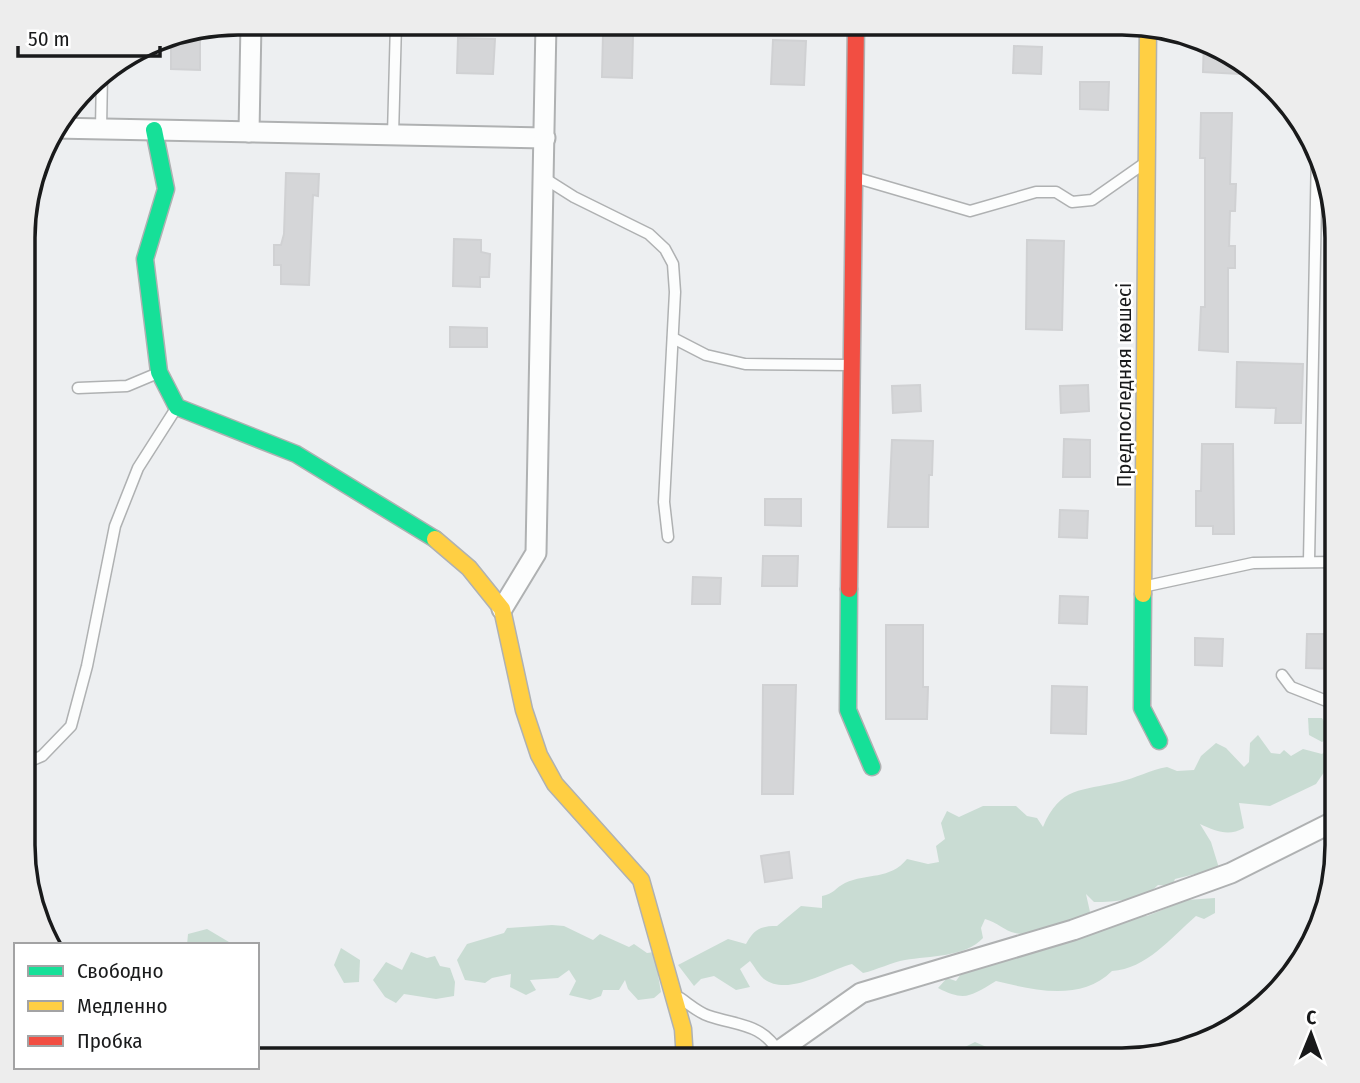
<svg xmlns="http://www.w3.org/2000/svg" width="1360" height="1083" font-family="'Fira Sans Condensed',sans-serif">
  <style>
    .green { fill: #c9dcd3 }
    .building { fill: #d5d6d8; stroke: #d0d1d3; stroke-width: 2 }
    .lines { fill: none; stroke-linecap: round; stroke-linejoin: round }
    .lane-casing { stroke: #afb1b2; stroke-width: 13 }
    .street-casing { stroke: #afb1b2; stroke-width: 23 }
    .fast-casing { stroke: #afb1b2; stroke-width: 19 }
    .slow-casing { stroke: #afb1b2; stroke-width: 19 }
    .jam-casing { stroke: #afb1b2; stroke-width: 19 }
    .lane { stroke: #fcfdfd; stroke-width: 10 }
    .street { stroke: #fcfdfd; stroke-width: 19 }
    .fast { stroke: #16e098; stroke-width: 16 }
    .slow { stroke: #ffcf43; stroke-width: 16 }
    .jam { stroke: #f24e42; stroke-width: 16 }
    .labels { text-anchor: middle; stroke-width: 5; stroke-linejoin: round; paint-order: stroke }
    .street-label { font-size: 21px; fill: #191a1b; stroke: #fff }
    .rim { fill: none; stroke: #191a1b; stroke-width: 3.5 }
  </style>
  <rect width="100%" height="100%" fill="#edeff1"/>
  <g class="green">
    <polygon points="1308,718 1322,718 1332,735 1322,742 1309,735"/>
    <path d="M1258,735L1271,753L1280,754L1284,750L1291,756L1303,749L1322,754L1333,744L1337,748V766L1327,768L1316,784L1270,806L1239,803L1244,828C1228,837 1216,831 1200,824L1211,842L1219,868L1175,879L1172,886L1158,885C1143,900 1116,902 1094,902L1086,894L1090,912C1077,921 1031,938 1015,933C1005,931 997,922 985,919L981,928L983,938C966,957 929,956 905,960C892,962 877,970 863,973L852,964C828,970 788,997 764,979C759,975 754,966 750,961L740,969L750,987L736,990L714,976L701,979L694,986L678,965L728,939L746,944C754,929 760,926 777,926L801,906L822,908V896C834,894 835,888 845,883C867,873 890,880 907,859L928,864L939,862L936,846L945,839L941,823L947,811L959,817L983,806H1016L1027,816L1037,818L1043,827C1060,786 1082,791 1119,782C1136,778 1150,770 1167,767L1177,771L1194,770L1201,756L1216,743L1226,748L1244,767L1249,762L1250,743Z"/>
    <path d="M1215,898V913L1204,919L1196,916C1171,938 1146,969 1112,971C1081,1002 1033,990 996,981C971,996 965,1002 938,988L947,978L956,981L963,971L1045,940L1071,941L1106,918L1147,916L1187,900Z"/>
    <polygon points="552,925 564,926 593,940 600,934 629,947 634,944 647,953 654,952 661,992 654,998 638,1000 628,989 625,980 619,990 603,990 601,996 590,1000 569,995 576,981 569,970 558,978 530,980 536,990 526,995 510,987 511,974 492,978 485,983 465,980 457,960 467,944 504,933 507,928"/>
    <polygon points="207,929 234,945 187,945 188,934"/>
    <polygon points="341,948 360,960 359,982 344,983 334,965"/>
    <polygon points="411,952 427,958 435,956 440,966 450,968 455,982 454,996 436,999 404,994 396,1003 385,997 373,980 386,962 402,970"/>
    <polygon points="975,1042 998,1052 1005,1060 943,1060 942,1047 965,1047"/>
  </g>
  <g class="building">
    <polygon points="603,34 633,35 632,78 602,77"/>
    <polygon points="171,36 200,37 200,70 171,69"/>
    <polygon points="458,38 495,39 493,74 457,73"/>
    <polygon points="1204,39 1240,61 1240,74 1203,72"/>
    <polygon points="773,40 806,41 804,85 771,84"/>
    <polygon points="1014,46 1042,47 1041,74 1013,73"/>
    <polygon points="1080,82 1109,82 1108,110 1080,109"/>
    <polygon points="1201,113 1232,113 1230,184 1236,184 1235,211 1230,211 1229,246 1235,246 1235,268 1228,268 1228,352 1199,350 1201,307 1205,307 1205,158 1200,158"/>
    <polygon points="286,173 319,174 318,196 313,195 309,285 281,284 281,265 274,265 274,245 281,245 284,234"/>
    <polygon points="454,239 481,240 481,252 490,254 489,277 480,277 480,287 453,286"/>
    <polygon points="1027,240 1064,241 1062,330 1026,329"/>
    <polygon points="450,327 487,328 487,347 450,347"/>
    <polygon points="1237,362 1303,364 1301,423 1275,423 1276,408 1236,407"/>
    <polygon points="920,385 921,411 893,413 892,386"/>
    <polygon points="1088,385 1089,411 1061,413 1060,386"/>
    <polygon points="1064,439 1090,440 1090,477 1063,477"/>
    <polygon points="892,440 933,441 932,475 929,475 928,527 888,527"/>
    <polygon points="1202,444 1233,444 1234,534 1213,534 1213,526 1196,526 1196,491 1201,491"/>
    <polygon points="765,499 801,499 801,526 765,525"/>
    <polygon points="1060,510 1088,511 1087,538 1059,537"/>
    <polygon points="763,556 798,556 797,586 762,586"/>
    <polygon points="693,577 721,578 720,604 692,604"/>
    <polygon points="1060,596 1088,597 1087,624 1059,623"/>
    <polygon points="886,625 923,625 923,687 928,687 927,719 886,719"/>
    <polygon points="1307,634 1337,634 1337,669 1306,668"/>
    <polygon points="1195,638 1223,639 1222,666 1195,665"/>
    <polygon points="763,685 796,685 793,794 762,794"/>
    <polygon points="1052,686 1087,687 1086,734 1051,733"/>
    <polygon points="789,852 792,878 765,882 761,856"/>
  </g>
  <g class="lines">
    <defs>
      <g id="lane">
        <polyline points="101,129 102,73"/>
        <polyline points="393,135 396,23"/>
        <polyline points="544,178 574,197 649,234 665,249 673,264 675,292 664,502 668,537"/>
        <polyline points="857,178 970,211 1036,192 1056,192 1072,202 1092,200 1142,165"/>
        <polyline points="673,338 706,355 745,364 849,365"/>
        <polyline points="78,388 127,386 158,373"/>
        <polyline points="1309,561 1317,151"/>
        <polyline points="1147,586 1253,563 1337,562"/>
        <polyline points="1282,675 1291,687 1337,705"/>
        <polyline points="23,764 42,756 71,726 87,666 115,526 138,468 175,410"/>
        <path d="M680,998C689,1004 699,1013 709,1016C739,1026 762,1023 780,1054"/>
      </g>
      <g id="street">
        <polyline points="54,128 545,138"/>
        <polyline points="249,132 251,23"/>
        <polyline points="502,609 536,553 546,23"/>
        <polyline points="766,1060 861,993 1073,930 1231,873 1337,820"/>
      </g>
      <g id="fast">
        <polyline points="154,130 166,189 145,259 159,372 177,407 296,454 435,539"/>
        <polyline points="849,589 848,710 872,767"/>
        <polyline points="1143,594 1142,708 1159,741"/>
      </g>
      <g id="slow">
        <polyline points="435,539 469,568 502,609 524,710 539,755 555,784 641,880 683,1029 685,1060"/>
        <polyline points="1143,594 1148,26"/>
      </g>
      <polyline id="jam" points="849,589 856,23"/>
    </defs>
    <use href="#lane" class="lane-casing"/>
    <use href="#street" class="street-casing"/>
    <use href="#fast" class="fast-casing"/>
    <use href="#slow" class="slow-casing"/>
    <use href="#jam" class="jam-casing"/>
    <use href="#lane" class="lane"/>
    <use href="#street" class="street"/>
    <use href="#fast" class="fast"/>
    <use href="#slow" class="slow"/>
    <use href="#jam" class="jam"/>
  </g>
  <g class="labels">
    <g class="street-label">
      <text transform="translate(1124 385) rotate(-90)" y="7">Предпоследняя көшесі</text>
    </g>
  </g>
  <path d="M0 0H1360V1083H0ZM238 35H1122A203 203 0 0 1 1325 238V845A203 203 0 0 1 1122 1048H238A203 203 0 0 1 35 845V238A203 203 0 0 1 238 35Z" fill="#ededed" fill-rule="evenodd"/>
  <path class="rim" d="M238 35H1122A203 203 0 0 1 1325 238V845A203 203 0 0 1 1122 1048H238A203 203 0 0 1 35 845V238A203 203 0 0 1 238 35Z"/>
  <rect x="14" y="943" width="245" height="126" fill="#ffffff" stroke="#a3a3a4" stroke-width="2"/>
  <rect x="28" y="966" width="35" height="10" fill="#16e098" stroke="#a3a3a4" stroke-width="2"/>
  <text x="77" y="978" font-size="21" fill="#191a1b">Свободно</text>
  <rect x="28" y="1001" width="35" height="10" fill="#ffcf43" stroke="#a3a3a4" stroke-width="2"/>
  <text x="77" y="1013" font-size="21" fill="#191a1b">Медленно</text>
  <rect x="28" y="1036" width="35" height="10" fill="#f24e42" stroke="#a3a3a4" stroke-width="2"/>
  <text x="77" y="1048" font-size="21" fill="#191a1b">Пробка</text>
  <g transform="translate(1311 1034) rotate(1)" stroke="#ffffff" stroke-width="5" paint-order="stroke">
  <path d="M0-5L12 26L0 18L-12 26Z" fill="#191a1b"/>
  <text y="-10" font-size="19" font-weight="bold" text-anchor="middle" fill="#191a1b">С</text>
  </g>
  <path d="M18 46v10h142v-10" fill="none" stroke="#191a1b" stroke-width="3.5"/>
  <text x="28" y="46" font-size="21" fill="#191a1b" stroke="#ffffff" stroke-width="5" paint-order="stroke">50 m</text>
</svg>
